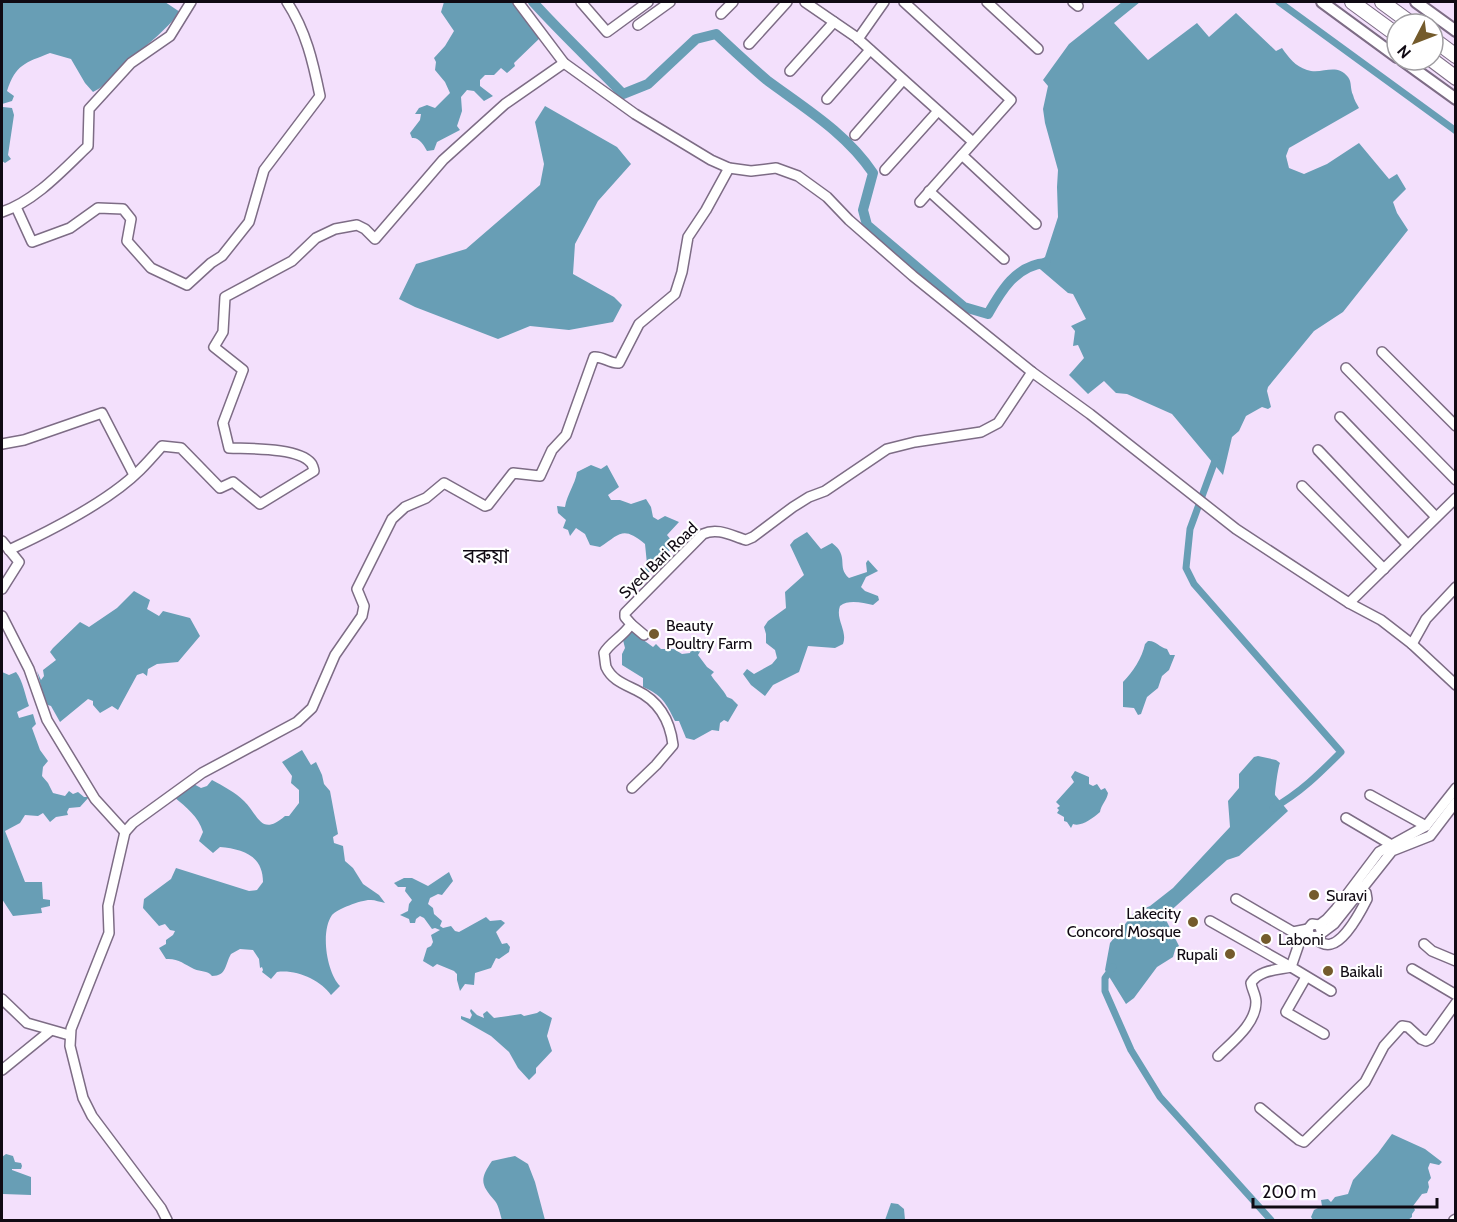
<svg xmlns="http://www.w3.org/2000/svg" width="1457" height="1222" font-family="Cabin,'Noto Sans Bengali',sans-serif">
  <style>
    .water { fill: #689eb5 }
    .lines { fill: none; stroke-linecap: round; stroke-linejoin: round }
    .canal { stroke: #689eb5; stroke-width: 7 }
    .river { stroke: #689eb5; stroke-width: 10 }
    .minor-casing { stroke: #7d6c85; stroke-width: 12 }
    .major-casing { stroke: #7d6c85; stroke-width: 14 }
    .highway-casing { stroke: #7d6c85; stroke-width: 16 }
    .minor { stroke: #fff; stroke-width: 9 }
    .major { stroke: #fff; stroke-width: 10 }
    .highway { stroke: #fff; stroke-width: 14 }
    .poi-dot { fill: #745b2c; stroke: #fff; stroke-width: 2 }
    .labels { text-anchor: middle; stroke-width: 4.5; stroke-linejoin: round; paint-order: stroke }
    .street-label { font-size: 16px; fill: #100a13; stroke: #fff }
    .poi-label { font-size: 16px; fill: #100a13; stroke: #fff; text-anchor: start }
    .quarter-label { font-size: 20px; fill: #100a13; stroke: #fff }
  </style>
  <rect width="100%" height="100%" fill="#f3e0fc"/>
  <g class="water">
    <path d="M2,2H165L180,12C164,32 151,41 132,58C119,69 108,85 93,92L85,83L71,59L50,53C25,63 16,64 7,91L14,96L12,101L2,104L3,107L12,108L14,115L8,155L11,159L5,163L2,161Z"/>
    <path d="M444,2H513L542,36L514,63L515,66L507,73L501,68L494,75H485L480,80V86L493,96L484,101L474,91L467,90L461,97L462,111L457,126L460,130L437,142L434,150L427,151C424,145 419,137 412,138L410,133L420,120L421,114H415L419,108L427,105L435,108L450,93L445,82L435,70L436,62L434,58L445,46L454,31L441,12Z"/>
    <path d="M1122,2H1140L1114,23L1148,60L1197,23L1209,37L1236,13L1276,51L1282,48C1289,58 1295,66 1307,70C1322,75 1336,62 1348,77C1352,82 1350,89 1353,95C1354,100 1357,104 1359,108L1289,148L1286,156L1289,168L1304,174L1327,164L1359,143L1389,179L1397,174L1406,189L1393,202L1397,213L1408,230L1343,312L1314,331L1268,387L1267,391L1271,407L1268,409L1262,407L1246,416L1239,431L1232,437L1223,475L1172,414L1127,394L1116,393L1104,381L1088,394L1069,375L1084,358L1078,345L1073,346L1075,331L1071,326L1086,319L1073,294L1068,293L1034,264L1045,257L1058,217L1057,187L1058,170L1045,123L1043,109L1048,86L1043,80L1069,44Z"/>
    <polygon points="545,106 617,147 631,164 598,201 575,244 573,274 614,297 622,305 613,322 569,330 530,326 498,339 415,307 399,299 416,264 466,249 540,185 544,164 535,122"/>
    <path d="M591,465L601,469L607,465L619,487L608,495L611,500H620L631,504L646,499L651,507L653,517L658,520L665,516L679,522L667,535L671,540L665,546L670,550L661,560L657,568H652V571L643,574L647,564L645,544C623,526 621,533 600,547L590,545L585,534L576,528L570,536L568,530L563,528L566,520L558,513L557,506L565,507C567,494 575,485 577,472Z"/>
    <path d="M807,532L821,549L832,543C850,556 836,567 849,578L867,572L866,563L868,560L878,571L866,577L861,587L865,591L878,596L879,600L873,605C863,603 849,599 840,606C835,619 848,631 843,644L835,648L808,646L799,672L773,685L765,696L751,685L743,674L747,669L754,674L772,664L777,658L775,650L766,643V634L764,627L768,621L786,608L785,592L804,575L790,545L794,540Z"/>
    <polygon points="134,591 150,600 147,609 159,616 163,611 190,618 200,636 178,662 157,664 148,669 147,676 143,673 137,675 118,710 112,706 100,713 93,705 93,701 88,699 60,722 51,706 48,705 44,698 37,671 41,680 44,676 43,670 56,660 50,652 53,648 80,622 89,627 117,608"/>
    <path d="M638,630L642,639L653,647L656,644L661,649H674L682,654L690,653L691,650H701L698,655L707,667L714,672L711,675C716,683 723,689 727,697L732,699L738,705L728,722L724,720L720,723L719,731L712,730L694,740L686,738L679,721H675C666,703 662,695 643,687V678L622,665V654L625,648L622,636L626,632Z"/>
    <path d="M1148,641C1155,640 1159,647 1167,649L1170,655H1175L1169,670L1162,676L1158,688L1147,697L1141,714L1138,715L1134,708L1123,707V682C1133,672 1142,658 1145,644Z"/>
    <path d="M2,672L9,675L16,672C23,681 25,695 29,706L17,712L19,718L33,714L36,724L32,728L40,750L48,761L43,767L42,776L48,783L53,793L65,796L69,791L73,794L78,792L84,797H89L80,807L69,808L67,812L68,815L56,817L50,822L43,813L38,816L25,815L20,823L5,831L25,882H42L43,899L50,900V906L41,908L42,913L13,916L2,899Z"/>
    <path d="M302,750L311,765L316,762L322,775L324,784L330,791L338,834L333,837L334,843L343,846L345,861L353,868L363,884L379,895L385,903C380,902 375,900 371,900C363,899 337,909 332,915C320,932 327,973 340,986L331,995C321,980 296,969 277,972L271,979L262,972L263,970L262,967L260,968L259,959L253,950L240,949L231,954C225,964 227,976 212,976C207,970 201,972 194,969C184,964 178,958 166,959L159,948L166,944V940L173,935L175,931L170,930L165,924L159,926L143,908L144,899L171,879L176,868L249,891L257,890L263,882C263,855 242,849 220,847L213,853L199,841L203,832C198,816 187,808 174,797L190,782L201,788L207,786L212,780C223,786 235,792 244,801C259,816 261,837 285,816H289L299,803V790L291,783L292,776L282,762Z"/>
    <path d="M1258,756L1276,760L1280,763C1278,767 1275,790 1275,795L1288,811L1239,856L1227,860L1166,915V920L1179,946L1175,950L1173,957L1157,967L1134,998L1126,1004L1105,970L1110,943L1134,913L1150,906L1173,888L1230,827L1228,801L1239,788V774L1254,757Z"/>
    <path d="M1075,771L1089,777V784L1093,786L1097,784L1101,790L1105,788L1108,793C1107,800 1101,805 1100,812C1092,819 1081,827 1073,824L1071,828L1067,822L1064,821V817L1057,813L1059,810L1057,808L1060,806L1056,802L1074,782L1071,777Z"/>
    <polygon points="449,872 453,881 442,895 438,894 430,898 428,904 433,908 434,914 442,921 440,926 443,928 451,926 455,931 459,932 486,917 490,921 501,920 505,923 496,932 502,944 507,943 510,947 509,952 499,959 496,958 491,968 475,973 474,985 465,984 460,991 457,980 457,974 454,971 437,964 433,967 423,961 427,948 431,946 433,942 431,935 440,930 435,928 432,929 424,918 420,916 416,919 415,923 410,923 409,919 400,915 408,911 409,904 412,900 405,891 406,887 398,887 394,883 404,878 412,878 428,886"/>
    <polygon points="471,1009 477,1015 484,1018 483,1014 487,1011 494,1018 521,1014 524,1016 537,1013 540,1011 552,1018 547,1036 552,1051 536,1068 536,1073 529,1080 518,1068 509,1052 491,1036 461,1019 461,1016 470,1019 472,1015 470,1011"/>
    <polygon points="1392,1134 1425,1149 1442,1162 1439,1165 1430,1163 1428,1168 1431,1178 1428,1182 1429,1187 1427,1193 1422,1194 1413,1206 1415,1210 1412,1214 1412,1217 1408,1220 1313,1220 1311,1217 1314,1210 1322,1206 1321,1200 1328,1199 1331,1202 1335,1197 1348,1194 1353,1180 1378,1153"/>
    <polygon points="6,1154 13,1156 15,1162 21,1163 22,1166 21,1169 12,1169 12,1170 31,1177 31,1195 3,1194 2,1199 2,1157"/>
    <path d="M515,1156L528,1164L535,1182L545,1220H502C500,1214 499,1206 495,1201C481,1185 479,1180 492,1161Z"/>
    <polygon points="891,1203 898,1204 904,1209 905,1220 885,1220"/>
  </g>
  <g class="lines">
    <g class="canal">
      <polyline points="1279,2 1456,131"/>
      <path d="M1216,458L1190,529L1186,568L1194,584L1341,752C1319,774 1300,793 1273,808"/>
      <polyline points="1113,967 1105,978 1105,991 1131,1050 1160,1097 1271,1220"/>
    </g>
    <path class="river" d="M533,2C562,34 593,63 623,94L648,84L696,39L716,34C733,50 750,66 768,81C806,109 846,133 873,173L863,210L867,225L964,307L988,314C1001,291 1016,265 1046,263"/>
    <defs>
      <g id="minor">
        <polyline points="518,2 564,63 635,114 711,160 729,168 751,171 776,168 798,176 827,197 849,220 913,276 1032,372 1090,414 1236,529 1349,603 1381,620 1412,644 1456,685"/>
        <polyline points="581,2 607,32 648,2"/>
        <polyline points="805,2 856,37 973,142"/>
        <polyline points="904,2 1011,100 920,202"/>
        <polyline points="987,2 1038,49"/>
        <polyline points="1073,2 1078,6"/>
        <polyline points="721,14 733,2"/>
        <polyline points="638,25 670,2"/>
        <polyline points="858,39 884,2"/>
        <polyline points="749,44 787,2"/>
        <polyline points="790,71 834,22"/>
        <polyline points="827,99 870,50"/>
        <polyline points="855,135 903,80"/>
        <polyline points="962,155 1036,224"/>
        <polyline points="885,170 938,111"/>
        <polyline points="929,191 1004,259"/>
        <path d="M16,207L32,242L70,228L98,208L123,209L131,219L127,241L151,268L187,285L211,263L222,256L249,222L264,170L320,96C313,62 306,31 287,2"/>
        <path d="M2,212C35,201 63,170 88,146L89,109L131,63L170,36L191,2"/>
        <polyline points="1382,352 1456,426"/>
        <polyline points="1346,368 1456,480"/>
        <polyline points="1340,417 1436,517"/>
        <polyline points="2,444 24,440 102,413 134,475"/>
        <polyline points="1318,450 1408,545"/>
        <polyline points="1302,486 1384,569"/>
        <polyline points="2,541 19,562 2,589"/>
        <path d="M9,550C50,531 108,502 140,470C148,462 155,454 162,446L181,448L220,488L233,482L260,504L314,471C314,470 312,463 311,463C298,447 248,449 229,448L223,423L243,370L214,347L223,332L225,297L292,261L316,238L335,229L357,225L365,229L375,239L443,160L505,104L564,63"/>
        <polyline points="1349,603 1456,498"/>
        <polyline points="2,616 29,669 47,720 95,799 125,832"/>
        <polyline points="631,624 644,635"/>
        <polyline points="1412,644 1426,619 1456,587"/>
        <path d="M632,788L656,765L673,745C670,720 659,701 636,690C624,684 612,680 606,667C605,663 605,658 604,653C610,642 624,636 631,624L625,617V613L703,534C718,527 732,536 746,540L753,537L793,507L809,497L825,491L887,449L915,442L981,432L998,423L1032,372"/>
        <polyline points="1370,795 1426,826"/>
        <polyline points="1346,818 1390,844"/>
        <polyline points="1236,899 1293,932 1308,929"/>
        <polyline points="1210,921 1291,967"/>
        <polyline points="1319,925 1327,919 1336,909 1379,852 1426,826 1456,788"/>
        <polyline points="1322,933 1319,925 1312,924 1308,929 1309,934 1313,937 1318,936 1334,924 1392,851 1430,836 1456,802"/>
        <polyline points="1309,934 1301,938 1291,967 1331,991"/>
        <path d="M1313,937C1318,941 1324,946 1331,944C1345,941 1361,911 1367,899L1366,893L1360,886"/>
        <polyline points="1424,944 1432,951 1456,961"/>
        <polyline points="1412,969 1456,995"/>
        <polyline points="1306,977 1286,1012 1324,1034"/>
        <polyline points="2,999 27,1023 69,1035"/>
        <path d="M1218,1056C1232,1042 1256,1024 1256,1002C1256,995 1252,990 1251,983C1259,970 1277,970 1291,967"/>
        <polyline points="2,1070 50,1031"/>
        <polyline points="1260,1108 1299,1140 1304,1142 1365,1082 1384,1046 1402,1026 1408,1027 1421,1039 1426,1041 1430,1039 1456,1003"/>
        <path d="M167,1220L161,1208L92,1116L83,1098L70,1046L71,1029L109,933L108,906L125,832L133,823L202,773L297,722L312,708L335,655L362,616L364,606L357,589L392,519L405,507L426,498L444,483L485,506L488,505L513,473L540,476L552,450L566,435L594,357C603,356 610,364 619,363L639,324L675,294L682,272L688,237L706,210L729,168"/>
        <polyline points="1454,1220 1456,1219"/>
      </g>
      <g id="major">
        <polyline points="1322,2 1397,57"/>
        <polyline points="1416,2 1456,31"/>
        <polyline points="1402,60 1456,99"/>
      </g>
      <g id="highway">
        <polyline points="1352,2 1397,35"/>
        <polyline points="1382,2 1412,24"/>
        <polyline points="1433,39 1456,56"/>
        <polyline points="1432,60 1456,78"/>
      </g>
    </defs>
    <use href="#minor" class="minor-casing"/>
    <use href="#major" class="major-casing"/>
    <use href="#highway" class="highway-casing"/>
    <use href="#minor" class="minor"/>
    <use href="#major" class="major"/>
    <use href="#highway" class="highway"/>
  </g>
  <g class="poi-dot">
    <circle cx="654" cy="634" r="6"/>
    <circle cx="1314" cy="895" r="6"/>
    <circle cx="1193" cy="922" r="6"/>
    <circle cx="1266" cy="939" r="6"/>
    <circle cx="1230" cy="954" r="6"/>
    <circle cx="1328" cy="971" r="6"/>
  </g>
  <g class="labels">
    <g class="street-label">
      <text transform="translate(658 560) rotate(-44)" y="6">Syed Bari Road</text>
    </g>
    <g class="poi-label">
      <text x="666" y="631">Beauty<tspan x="666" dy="18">Poultry Farm</tspan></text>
      <text x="1326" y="901">Suravi</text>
      <text x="1181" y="919" text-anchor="end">Lakecity<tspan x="1181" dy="18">Concord Mosque</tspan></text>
      <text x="1278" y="945">Laboni</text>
      <text x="1218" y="960" text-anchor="end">Rupali</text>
      <text x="1340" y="977">Baikali</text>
    </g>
    <g class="quarter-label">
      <text x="486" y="563">বরুয়া</text>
    </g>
  </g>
  <rect width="1457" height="1222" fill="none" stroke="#100a13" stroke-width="6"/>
  <g transform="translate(1415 42) rotate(228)"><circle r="28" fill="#ffffff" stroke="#9f9da1" stroke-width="1.5"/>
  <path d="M0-4.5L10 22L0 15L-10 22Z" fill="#745b2c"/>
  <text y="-9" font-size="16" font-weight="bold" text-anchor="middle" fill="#100a13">N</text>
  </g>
  <path d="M1253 1198v9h184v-9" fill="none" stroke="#100a13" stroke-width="3"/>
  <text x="1262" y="1198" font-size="18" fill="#100a13" stroke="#ffffff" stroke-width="4.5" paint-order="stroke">200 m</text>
</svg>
